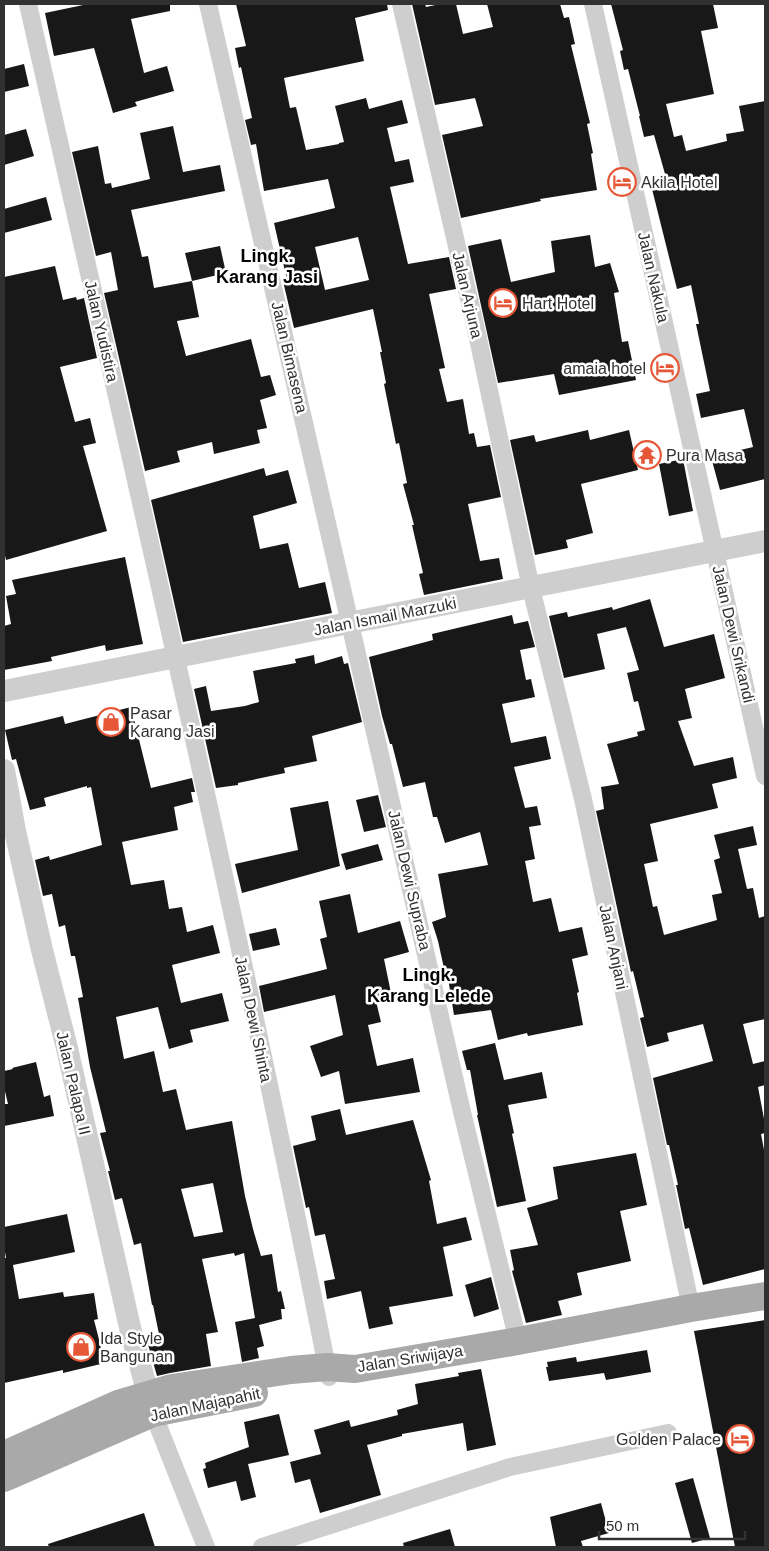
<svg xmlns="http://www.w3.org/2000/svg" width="769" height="1551" font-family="Helvetica,sans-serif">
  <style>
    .building { fill: #181818; fill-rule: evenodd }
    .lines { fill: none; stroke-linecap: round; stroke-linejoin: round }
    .minor { stroke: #cecece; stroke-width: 18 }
    .tertiary { stroke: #cecece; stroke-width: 22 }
    .primary { stroke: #a9a9a9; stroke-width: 28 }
    .labels { text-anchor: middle; stroke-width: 5; stroke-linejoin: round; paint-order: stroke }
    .poi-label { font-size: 16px; fill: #313131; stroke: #fff; text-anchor: start }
    .street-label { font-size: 16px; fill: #313131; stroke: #fff }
    .neighbourhood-label { font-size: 18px; font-weight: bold; fill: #000; stroke: #fff }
  </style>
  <rect width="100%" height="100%" fill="#fff"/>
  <g class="building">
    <polygon points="88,4 170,4 170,11 131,19 144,73 167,66 174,91 135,102 137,106 113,113 94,48 54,56 45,13"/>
    <path d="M236,4H387L388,10L355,18L364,61L284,78L290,108L296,107L306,150L339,144V143L344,142L335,106L366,98L369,109L402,100L408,123L387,128L395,162L409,159L414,182L390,187L408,264L449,257L456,289L429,294L445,368L439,369L447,402L463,399L469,434L474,433L477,447L490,445L501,497L468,504L480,561L499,558L503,579L424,595L419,574L423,573L412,525H414L403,484L407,483L399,443L396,444L384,384L386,383L380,352H382L373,309L294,328L283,281L287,280L274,223L335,208L328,179L264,191L256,144L251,145L245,120L252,118L241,67L239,68L235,48L246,46ZM358,237L369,280L325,290L315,247Z"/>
    <polygon points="412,4 425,4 426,7 440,4 456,4 463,34 493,27 487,4 560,4 564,18 569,17 575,44 571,45 590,123 587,124 593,153 591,154 597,190 540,199 541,201 461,218 442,135 483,126 475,98 435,105"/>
    <polygon points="611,4 713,4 718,28 701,31 714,94 666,104 674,137 682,135 686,151 727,141 726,134 744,131 739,106 765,101 765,479 720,490 711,457 753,447 744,409 701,418 696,394 710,391 696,324 699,324 691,285 677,289 651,185 667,181 654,135 644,137 639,116 640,116 628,69 624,70 620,51 623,50"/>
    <polygon points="24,64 29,86 4,92 4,69"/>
    <polygon points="173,126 183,172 220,165 225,191 131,210 142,257 148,256 154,288 192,281 199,317 177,321 186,356 251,339 261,377 270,375 276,395 260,400 267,428 257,430 260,443 214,454 212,442 177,451 180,462 145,471 104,293 118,290 111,252 96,256 72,152 98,146 105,184 111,183 112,188 150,179 140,133"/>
    <polygon points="26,129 34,156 4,165 4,135"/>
    <polygon points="46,197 52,220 4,233 4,209"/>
    <polygon points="590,235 595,267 610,263 619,292 614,293 622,342 628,341 636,380 559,395 554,374 498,383 468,246 501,239 511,282 555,272 551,241"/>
    <polygon points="220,246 226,273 192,281 185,253"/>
    <polygon points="55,266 63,300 76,297 77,300 84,298 97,358 60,367 75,422 90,418 96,443 83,446 107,531 6,560 4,551 4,277"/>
    <polygon points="588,430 590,440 629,430 638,470 581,484 593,533 566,540 568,548 535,555 510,440 534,435 536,442"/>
    <polygon points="683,459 693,511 669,516 659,464"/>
    <polygon points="264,468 266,476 288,470 297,503 253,516 260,549 288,543 299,588 325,582 332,613 183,642 151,500"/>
    <polygon points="125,557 143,644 106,651 105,645 51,657 52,661 4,670 4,626 11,624 6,596 16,594 12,580"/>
    <polygon points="650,599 664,647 714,634 725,678 685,689 692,718 678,721 694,766 733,757 737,778 712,784 718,808 650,824 658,861 644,864 653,907 657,906 664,935 717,920 712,895 722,893 714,860 720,858 714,835 753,826 757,845 738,849 747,889 753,888 759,918 765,916 765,1019 743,1024 753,1064 765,1061 765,1085 758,1087 765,1124 765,1133 761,1134 765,1155 765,1269 703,1285 689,1228 685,1229 676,1185 678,1185 669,1145 667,1145 653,1078 713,1061 703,1024 667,1033 669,1041 647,1047 640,1018 644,1017 633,971 631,972 596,811 604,809 601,787 619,784 607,744 638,736 637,732 645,730 638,701 634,702 627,673 639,670 626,627 597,634 605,669 564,678 549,616 567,612 568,617 612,607 613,610"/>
    <polygon points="512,615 514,624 528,621 535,647 520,650 526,680 531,679 535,697 502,704 511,743 546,736 551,759 514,767 525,808 537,806 541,825 529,827 535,859 525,861 533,902 551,898 559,932 582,927 588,955 572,959 579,992 577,993 583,1025 528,1036 527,1033 498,1040 491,1010 454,1015 447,972 445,973 438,941 432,922 446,917 438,874 488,865 480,832 445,843 437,817 433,817 425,782 403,787 392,744 390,744 382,716 369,657 433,640 432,634"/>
    <polygon points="314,655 315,664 342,656 344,664 348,663 362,722 312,736 317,761 284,768 285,773 238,783 238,785 216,788 194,689 206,686 211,711 245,706 259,702 253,671 296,663 295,659"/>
    <path d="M131,707L151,788L192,778L195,792H191L193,802L174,807L178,830L122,842L131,885L164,880L169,909L182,907L187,932L213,925L220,953L172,965L181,1003L222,993L229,1021L190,1030L193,1042L169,1049L158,1007L116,1017L124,1059L154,1051L163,1092L176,1089L186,1130L232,1121L245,1196L253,1229L261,1256L272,1254L278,1292L281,1291L285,1309H281L282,1319L259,1325L264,1346L257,1348L259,1358L242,1362L235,1322L255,1318L244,1253L235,1256L234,1253L202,1259L218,1332L206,1334L211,1366L170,1373L157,1376L147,1341L160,1339L153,1305H152L141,1243L134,1245L122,1198L115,1200L108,1171H110L100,1133L106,1132L90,1067L78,998L83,997L75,956H71L65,925L59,927L52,894L43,896L35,860L49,856L50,860L102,845L91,787L87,788V786L44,798L46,806L30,810L16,759L12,760L5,730L63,716L65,724ZM213,1183L223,1232L194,1237L181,1189Z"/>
    <polygon points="378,795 386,827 364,832 356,800"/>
    <polygon points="328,801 340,866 242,893 235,864 298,850 290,808"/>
    <polygon points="378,844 383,860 346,870 341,854"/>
    <polygon points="350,894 358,933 400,921 409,952 384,959 391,993 375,997 381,1022 368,1025 377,1066 413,1058 420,1092 345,1104 339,1071 321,1077 310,1046 343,1035 335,995 264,1012 259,986 327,969 320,939 327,937 319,901"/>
    <polygon points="276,928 280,945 253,951 249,934"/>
    <polygon points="495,1043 504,1080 542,1072 547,1098 508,1105 514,1133 512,1134 526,1201 497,1207 477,1115 478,1115 470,1070 467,1070 462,1051"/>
    <polygon points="36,1062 44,1097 50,1095 54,1116 4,1126 4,1104 8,1104 4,1087 4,1071 13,1069 12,1068"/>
    <polygon points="340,1109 346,1135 413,1120 431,1180 429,1181 437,1224 466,1217 472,1240 443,1247 453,1296 389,1307 393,1324 369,1329 361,1291 327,1299 324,1281 335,1279 325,1234 315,1236 309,1207 306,1208 293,1146 316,1140 311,1116"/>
    <polygon points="636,1153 647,1205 620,1211 631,1261 577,1273 582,1295 558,1301 562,1315 526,1323 512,1271 514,1270 510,1250 538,1245 527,1208 558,1199 553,1167"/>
    <polygon points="67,1214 75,1252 13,1265 19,1299 63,1292 64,1297 94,1293 98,1319 94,1320 105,1363 63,1373 63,1370 4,1383 4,1258 6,1258 4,1246 4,1227"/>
    <polygon points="491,1277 499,1309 474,1317 465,1285"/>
    <polygon points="765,1320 765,1547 735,1547 694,1331"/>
    <polygon points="647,1350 651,1372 606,1380 604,1373 549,1381 546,1367 548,1367 547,1362 576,1357 577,1362"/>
    <polygon points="481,1369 496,1445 467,1451 463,1423 402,1434 402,1436 367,1445 381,1495 320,1513 310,1479 295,1483 290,1462 321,1454 314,1430 349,1420 351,1427 398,1415 397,1410 418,1404 415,1384 459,1376 458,1373"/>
    <polygon points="279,1414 289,1455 248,1464 256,1497 241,1501 236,1481 208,1488 203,1469 206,1468 205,1463 249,1447 244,1422"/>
    <polygon points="693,1478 710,1538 692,1543 675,1483"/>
    <polygon points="601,1503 609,1533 581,1541 583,1547 556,1547 550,1517"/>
    <polygon points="144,1513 155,1547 49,1547 48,1544"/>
    <polygon points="450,1529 455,1547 404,1547 403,1543"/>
  </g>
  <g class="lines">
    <g class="minor">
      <path d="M28,4C131,461 238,918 329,1377"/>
      <polyline points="208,4 462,1112 518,1341"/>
      <polyline points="401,4 476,329 531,588 583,799 691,1308"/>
      <polyline points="593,4 765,776"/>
      <polyline points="153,1413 206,1547"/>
      <polyline points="262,1547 510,1467 668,1433"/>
    </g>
    <g class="tertiary">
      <polyline points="4,691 765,541"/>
      <polyline points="4,770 15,831 42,950 67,1048 131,1332 153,1412"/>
    </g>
    <g class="primary">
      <polyline points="4,1455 118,1404 172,1388 291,1370 327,1367 355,1369 518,1341 691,1308 765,1296"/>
      <polyline points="4,1478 153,1413 254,1393"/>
    </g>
  </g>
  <defs>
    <symbol id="hotel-ring" viewBox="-11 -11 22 22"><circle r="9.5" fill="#fff" stroke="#e55736" stroke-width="1.5"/><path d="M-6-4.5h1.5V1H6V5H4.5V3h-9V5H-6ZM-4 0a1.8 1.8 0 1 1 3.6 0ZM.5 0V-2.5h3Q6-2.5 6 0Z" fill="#e55736"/></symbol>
    <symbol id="temple-ring" viewBox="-11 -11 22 22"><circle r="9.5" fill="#fff" stroke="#e55736" stroke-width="1.5"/><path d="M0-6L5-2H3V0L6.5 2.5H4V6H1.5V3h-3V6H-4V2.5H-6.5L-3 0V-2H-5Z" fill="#e55736"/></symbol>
    <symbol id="shop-ring" viewBox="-11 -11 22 22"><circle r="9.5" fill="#fff" stroke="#e55736" stroke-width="1.5"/><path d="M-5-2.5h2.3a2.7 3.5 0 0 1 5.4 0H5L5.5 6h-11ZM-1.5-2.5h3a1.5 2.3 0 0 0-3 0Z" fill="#e55736"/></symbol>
  </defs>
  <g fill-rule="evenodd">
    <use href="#hotel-ring" x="606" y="166" width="32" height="32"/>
    <use href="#hotel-ring" x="487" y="287" width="32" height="32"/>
    <use href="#hotel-ring" x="649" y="352" width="32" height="32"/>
    <use href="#temple-ring" x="631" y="439" width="32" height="32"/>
    <use href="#shop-ring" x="95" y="706" width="32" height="32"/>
    <use href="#shop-ring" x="65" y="1331" width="32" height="32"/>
    <use href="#hotel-ring" x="724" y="1423" width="32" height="32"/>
  </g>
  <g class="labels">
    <g class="poi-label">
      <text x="641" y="188">Akila Hotel</text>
      <text x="522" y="309">Hart Hotel</text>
      <text x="646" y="374" text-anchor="end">amaia hotel</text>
      <text x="666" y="461">Pura Masa</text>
      <text x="130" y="719">Pasar<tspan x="130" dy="18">Karang Jasi</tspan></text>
      <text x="100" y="1344">Ida Style<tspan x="100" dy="18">Bangunan</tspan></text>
      <text x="721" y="1445" text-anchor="end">Golden Palace</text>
    </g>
    <g class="street-label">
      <text transform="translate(654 277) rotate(77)" y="6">Jalan Nakula</text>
      <text transform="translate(468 295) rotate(77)" y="6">Jalan Arjuna</text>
      <text transform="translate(102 331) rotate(77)" y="6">Jalan Yudistira</text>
      <text transform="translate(290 357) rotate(77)" y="6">Jalan Bimasena</text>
      <text transform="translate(385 616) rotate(-11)" y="6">Jalan Ismail Marzuki</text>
      <text transform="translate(734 634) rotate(77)" y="6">Jalan Dewi Srikandi</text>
      <text transform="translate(410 880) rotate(77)" y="6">Jalan Dewi Supraba</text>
      <text transform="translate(614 947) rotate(78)" y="6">Jalan Anjani</text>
      <text transform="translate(254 1019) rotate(78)" y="6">Jalan Dewi Shinta</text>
      <text transform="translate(74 1083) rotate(77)" y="6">Jalan Palapa II</text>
      <text transform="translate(410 1358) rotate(-9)" y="6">Jalan Sriwijaya</text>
      <text transform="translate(205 1404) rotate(-12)" y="6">Jalan Majapahit</text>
    </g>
    <g class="neighbourhood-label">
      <text x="267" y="262">Lingk.<tspan x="267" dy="21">Karang Jasi</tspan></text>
      <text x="429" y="981">Lingk.<tspan x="429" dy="21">Karang Lelede</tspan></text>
    </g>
  </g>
  <rect width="769" height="1551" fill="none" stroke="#313131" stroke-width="10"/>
  <path d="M599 1531v8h146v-8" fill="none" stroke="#313131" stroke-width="2.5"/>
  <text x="606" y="1531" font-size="15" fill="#313131" stroke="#ffffff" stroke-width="4" paint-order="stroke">50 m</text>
</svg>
